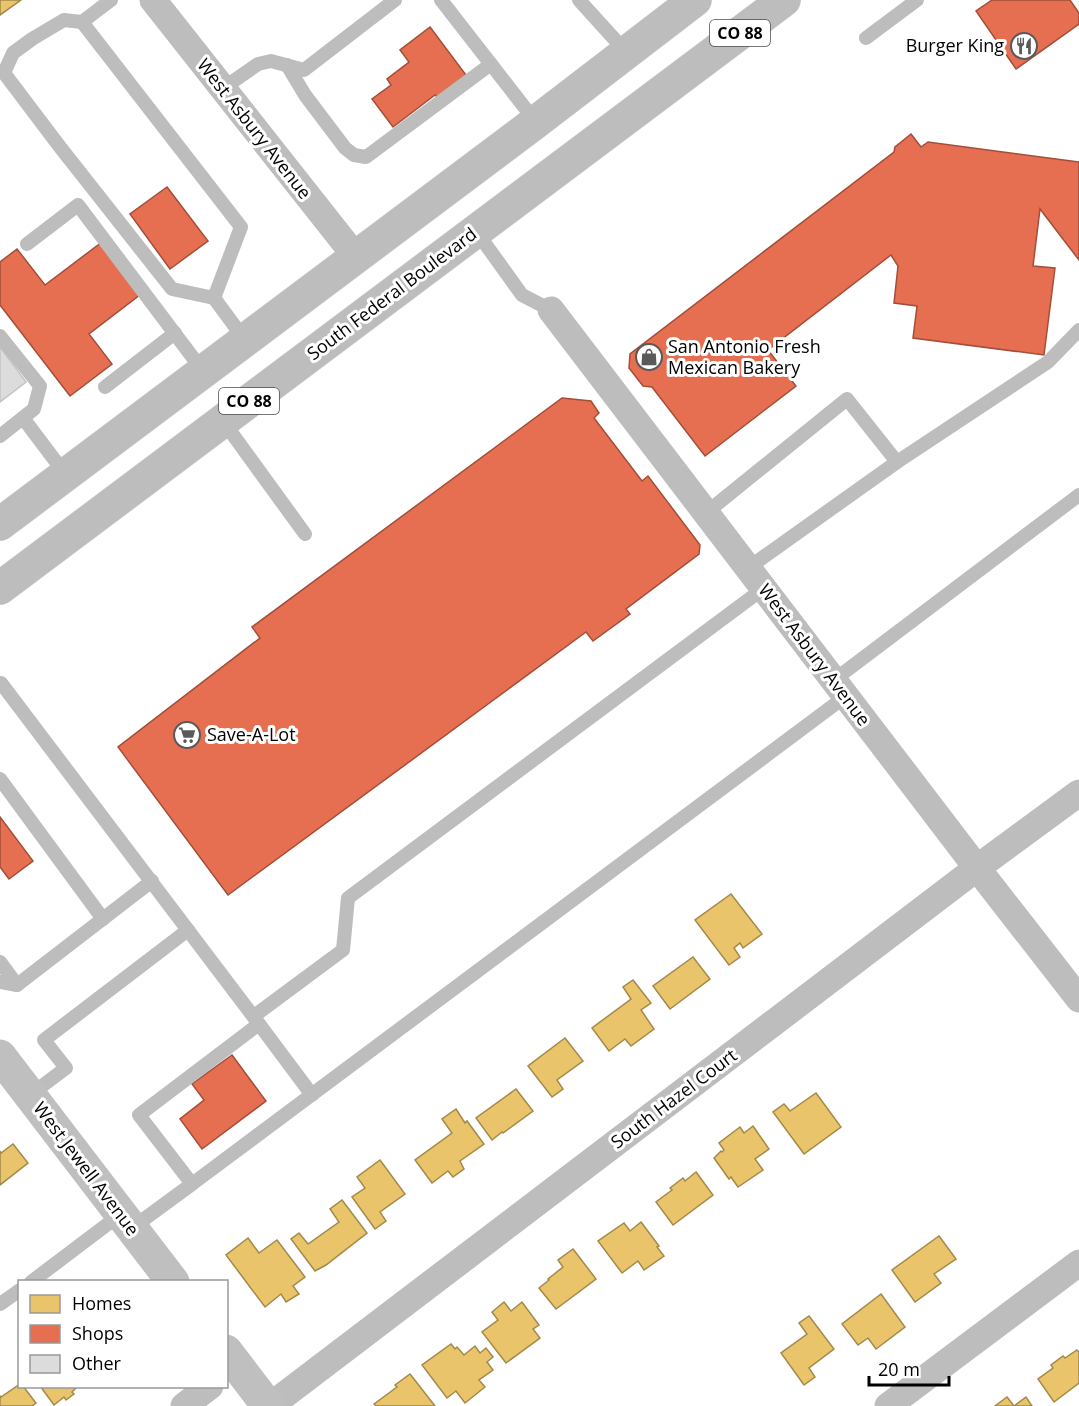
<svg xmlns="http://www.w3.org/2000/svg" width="1079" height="1406" font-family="'Open Sans',sans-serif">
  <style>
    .homes { fill: #e9c46a; stroke: #a3894a; stroke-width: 1.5 }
    .shops { fill: #e76f51; stroke: #a24e39; stroke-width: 1.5 }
    .building { fill: #dcdcdc; stroke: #c4c4c4; stroke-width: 1.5 }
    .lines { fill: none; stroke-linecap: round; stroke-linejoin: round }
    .primary-casing { stroke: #dbdbdb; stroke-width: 34 }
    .service { stroke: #bdbdbd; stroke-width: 14 }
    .minor { stroke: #bdbdbd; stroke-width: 27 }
    .secondary { stroke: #bfbfbf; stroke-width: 33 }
    .primary { stroke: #bdbdbd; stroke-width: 33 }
    .labels { text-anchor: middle; stroke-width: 6; stroke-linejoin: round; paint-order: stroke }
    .shield { fill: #fff; stroke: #4c4c4c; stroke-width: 1.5 }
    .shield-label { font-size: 16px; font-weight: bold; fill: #000 }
    .poi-label { font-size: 18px; fill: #000; stroke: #fff; text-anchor: start }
    .street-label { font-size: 18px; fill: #000; stroke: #fff }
  </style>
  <rect width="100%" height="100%" fill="#fff"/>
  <g class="homes">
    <polygon points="0,0 21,0 0,15"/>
    <polygon points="731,894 762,934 743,948 740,943 734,948 740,957 729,965 695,920"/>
    <polygon points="693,957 710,979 670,1009 653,986"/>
    <polygon points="633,980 651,1003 641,1010 654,1029 631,1046 625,1039 609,1051 592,1028 631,999 623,987"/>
    <polygon points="565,1038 583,1061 557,1080 563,1089 552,1097 528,1066"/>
    <polygon points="516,1089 533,1111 503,1133 502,1132 492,1140 476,1118"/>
    <polygon points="816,1093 841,1127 804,1154 773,1112 784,1104 790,1111"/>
    <polygon points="456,1109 465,1123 467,1121 484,1144 460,1161 464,1169 453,1177 448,1171 432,1183 415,1160 452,1133 442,1119"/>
    <polygon points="753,1126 769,1149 755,1159 763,1170 738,1187 731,1177 729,1179 714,1158 721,1151 722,1152 724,1150 719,1143 740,1127 744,1133"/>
    <polygon points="13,1144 28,1163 0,1185 0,1151 1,1153"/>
    <polygon points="380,1160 405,1194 380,1212 386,1221 375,1229 352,1197 365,1188 357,1177"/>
    <polygon points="696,1172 713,1195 673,1225 656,1202 672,1190 670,1188 683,1178 685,1181"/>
    <polygon points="342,1200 367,1233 326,1265 315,1271 291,1239 299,1233 308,1244 339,1222 330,1209"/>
    <polygon points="641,1222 659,1246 657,1247 664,1256 644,1270 638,1261 622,1273 598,1241 624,1223 630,1231"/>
    <polygon points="939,1236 956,1259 934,1274 941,1283 915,1302 892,1270"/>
    <polygon points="248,1238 259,1253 277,1240 305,1277 293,1286 299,1294 286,1302 281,1294 265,1307 226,1255"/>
    <polygon points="573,1249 596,1279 556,1309 539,1288 549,1280 548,1279 563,1267 558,1260"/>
    <polygon points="881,1294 905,1327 876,1349 868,1338 858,1345 842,1324"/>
    <polygon points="504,1302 511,1311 522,1302 539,1325 533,1329 540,1338 506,1363 482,1332 498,1320 492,1312"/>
    <polygon points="809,1316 834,1349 809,1368 815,1377 804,1385 781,1353 807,1334 799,1323"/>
    <polygon points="451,1344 455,1349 457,1347 464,1355 475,1346 480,1353 486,1348 493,1357 487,1362 493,1370 479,1380 485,1387 465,1403 456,1391 447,1398 422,1365"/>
    <polygon points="1077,1350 1079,1352 1079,1383 1054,1402 1038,1379 1053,1368 1051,1365 1063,1356 1065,1358"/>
    <polygon points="410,1374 435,1406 376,1406 374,1404 397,1387 395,1385"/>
    <polygon points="20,1384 20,1386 23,1386 36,1403 32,1406 0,1406 0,1396 1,1397"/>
    <polygon points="40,1386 78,1386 72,1392 74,1394 66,1400 64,1397 54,1405"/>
    <polygon points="1007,1397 1014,1406 1026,1397 1032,1406 995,1406"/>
  </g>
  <g class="shops">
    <polygon points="992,0 1070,0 1079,13 1079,24 1016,69 976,11"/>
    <polygon points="430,27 466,75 437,97 435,95 393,127 372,99 391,85 387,79 409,62 400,50"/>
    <polygon points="911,134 921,147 928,142 1079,162 1079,260 1040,209 1033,266 1055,268 1044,355 913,338 917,306 894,303 898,266 891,255 768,350 796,386 705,456 652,387 643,386 629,368 630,354 894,152 895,147"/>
    <polygon points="167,187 208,241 170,269 130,214"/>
    <polygon points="102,242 141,294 89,334 112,364 70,396 0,305 0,262 17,249 45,285"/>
    <polygon points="562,398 591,401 599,413 594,418 642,481 648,476 700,545 699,554 626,609 630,614 593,641 586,632 228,895 118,747 260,638 252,627"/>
    <polygon points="0,817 33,861 9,879 0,867"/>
    <polygon points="232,1055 266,1101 202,1149 180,1119 204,1100 192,1084"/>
  </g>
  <polygon class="building" points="0,347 26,382 0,402"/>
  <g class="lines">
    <defs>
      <g id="primary">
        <polyline points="0,524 536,122 695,0"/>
        <polyline points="0,588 784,0"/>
      </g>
    </defs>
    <use href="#primary" class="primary-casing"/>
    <g class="service">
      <polyline points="111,0 82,22 241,227 214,298 245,340"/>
      <polyline points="441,0 536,122"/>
      <polyline points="579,0 627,53"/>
      <polyline points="82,22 64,20 32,39 13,53 4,73 60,147 172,289 214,298"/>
      <polyline points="866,38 917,0"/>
      <polyline points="287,65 305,95 345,148 354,155 366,157 491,64"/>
      <polyline points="222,89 258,64 271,61 304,70 395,0"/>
      <polyline points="476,231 522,295 551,310"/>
      <polyline points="27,244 78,205 203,371"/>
      <polyline points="0,336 40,386 34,409 0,436"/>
      <polyline points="105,387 175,333"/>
      <polyline points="23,418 66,475"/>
      <polyline points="223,421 305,534"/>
      <polyline points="706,513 847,399 897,462 1048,362 1079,330"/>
      <polyline points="748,568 897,462"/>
      <polyline points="834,680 1079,495"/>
      <polyline points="0,684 1,683 259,1024 139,1115 192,1184 132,1228"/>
      <polyline points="0,779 103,919"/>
      <polyline points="0,962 17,985"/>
      <polyline points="0,982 17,985 152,881"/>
      <polyline points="254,1016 343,950 348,898 764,588"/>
      <polyline points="259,1024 312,1095"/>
      <polyline points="30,1095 66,1068 44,1040 188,930"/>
      <polyline points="192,1184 846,696"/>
      <polyline points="31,1282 121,1214"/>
      <polyline points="0,1304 20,1290"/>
    </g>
    <g class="minor">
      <polyline points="153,0 356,257"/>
      <polyline points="551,310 977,868 1079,999"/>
      <polyline points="184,1406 210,1386"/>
      <polyline points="270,1406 977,868 1079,793"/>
      <polyline points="888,1406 1079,1263"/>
    </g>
    <g class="secondary">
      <polyline points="0,1056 173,1282"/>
      <polyline points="226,1351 268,1406"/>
    </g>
    <use href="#primary" class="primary"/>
  </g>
  <defs>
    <symbol id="restaurant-ring" viewBox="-11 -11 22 22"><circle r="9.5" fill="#fff" stroke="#595959" stroke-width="1.5"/><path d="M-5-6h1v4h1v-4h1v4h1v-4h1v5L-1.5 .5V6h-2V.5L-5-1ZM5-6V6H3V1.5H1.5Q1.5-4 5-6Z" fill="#595959"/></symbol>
    <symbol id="shop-ring" viewBox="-11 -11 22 22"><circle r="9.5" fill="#fff" stroke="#595959" stroke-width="1.5"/><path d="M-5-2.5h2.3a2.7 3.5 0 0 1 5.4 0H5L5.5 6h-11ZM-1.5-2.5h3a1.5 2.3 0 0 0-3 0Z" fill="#595959"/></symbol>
    <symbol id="supermarket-ring" viewBox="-11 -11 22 22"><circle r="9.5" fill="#fff" stroke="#595959" stroke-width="1.5"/><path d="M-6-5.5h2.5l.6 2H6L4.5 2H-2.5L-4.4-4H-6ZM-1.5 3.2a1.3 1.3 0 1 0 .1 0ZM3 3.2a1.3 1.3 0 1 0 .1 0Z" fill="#595959"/></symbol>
  </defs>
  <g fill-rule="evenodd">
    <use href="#restaurant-ring" x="1009" y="31" width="30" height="30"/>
    <use href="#shop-ring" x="634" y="342" width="30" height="30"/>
    <use href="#supermarket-ring" x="172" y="720" width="30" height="30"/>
  </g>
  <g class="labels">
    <g class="shield">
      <rect x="710" y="20" width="60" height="26" rx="4.5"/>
      <rect x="219" y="388" width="60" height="26" rx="4.5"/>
    </g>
    <g class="shield-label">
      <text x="740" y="39">CO 88</text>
      <text x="249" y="407">CO 88</text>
    </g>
    <g class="poi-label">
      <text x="1004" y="52" text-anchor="end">Burger King</text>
      <text x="668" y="353">San Antonio Fresh<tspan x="668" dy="21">Mexican Bakery</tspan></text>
      <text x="207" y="741">Save-A-Lot</text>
    </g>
    <g class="street-label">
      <text transform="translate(254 129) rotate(52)" y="6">West Asbury Avenue</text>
      <text transform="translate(392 294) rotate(-37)" y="6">South Federal Boulevard</text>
      <text transform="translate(814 655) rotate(53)" y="6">West Asbury Avenue</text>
      <text transform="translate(674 1099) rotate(-37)" y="6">South Hazel Court</text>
      <text transform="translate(86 1169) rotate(53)" y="6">West Jewell Avenue</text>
    </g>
  </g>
  <rect x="18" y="1280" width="210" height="108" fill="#ffffff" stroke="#999999" stroke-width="1.5"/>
  <rect x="30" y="1295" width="30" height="18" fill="#e9c46a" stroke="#999999" stroke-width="1.5"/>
  <text x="72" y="1310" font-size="18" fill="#000000">Homes</text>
  <rect x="30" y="1325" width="30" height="18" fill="#e76f51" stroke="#999999" stroke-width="1.5"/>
  <text x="72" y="1340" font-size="18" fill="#000000">Shops</text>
  <rect x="30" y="1355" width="30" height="18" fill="#dcdcdc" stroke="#999999" stroke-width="1.5"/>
  <text x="72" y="1370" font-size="18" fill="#000000">Other</text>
  <path d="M869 1376v9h80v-9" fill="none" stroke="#000000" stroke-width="3"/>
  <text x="878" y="1376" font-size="18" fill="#000000" stroke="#ffffff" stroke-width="4.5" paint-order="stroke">20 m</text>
</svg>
